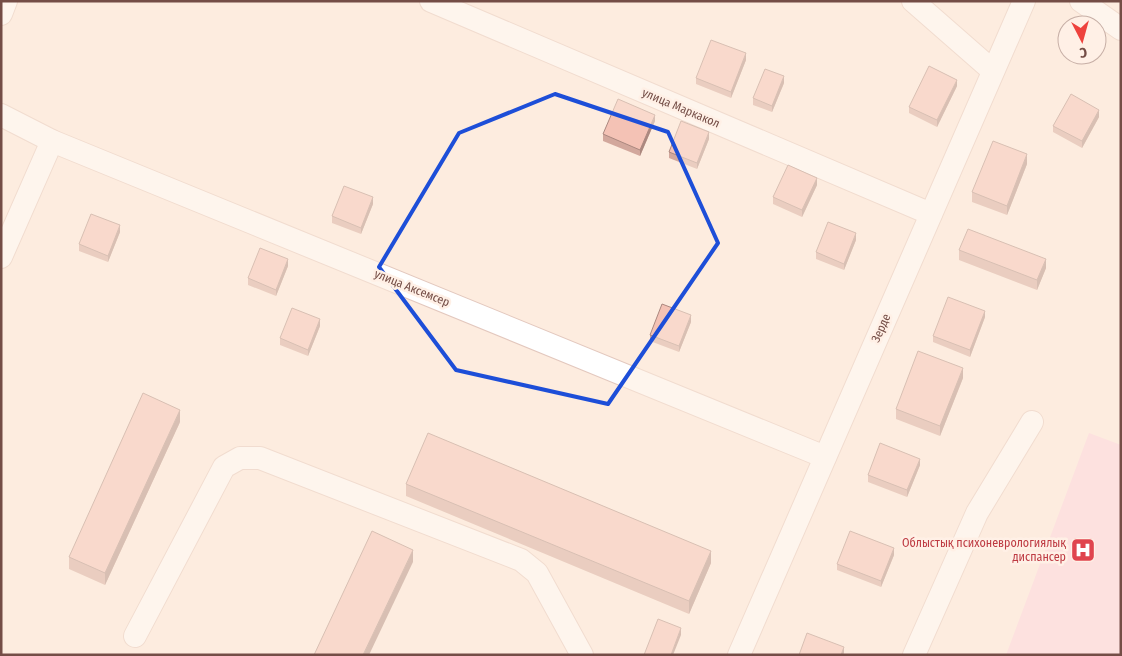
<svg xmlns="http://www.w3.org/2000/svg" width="1122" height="656" font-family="'Fira Sans Condensed',sans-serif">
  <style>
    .medical { fill: #fcd2df }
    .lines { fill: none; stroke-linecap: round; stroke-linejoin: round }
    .minor-casing { stroke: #e3c8be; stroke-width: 24 }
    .minor { stroke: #fff; stroke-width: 22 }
    .wall { fill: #d2a79c }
    .shaded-wall { fill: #ab887f }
    .building { fill: #f4c2b5; stroke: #ab887f }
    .marked { fill: none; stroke: #1d4ed8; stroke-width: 4; stroke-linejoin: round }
    .labels { text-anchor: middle; stroke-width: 5; stroke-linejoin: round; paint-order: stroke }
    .street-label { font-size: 12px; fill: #744d46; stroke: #fff0e6 }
    .health-label { font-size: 12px; fill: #be3a42; stroke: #fff0e6; text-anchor: end }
  </style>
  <rect width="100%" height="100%" fill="#fdecdf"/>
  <polygon class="medical" points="1089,433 1121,445 1121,655 1006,655"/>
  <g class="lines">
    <defs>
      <g id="minor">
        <polyline points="431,1 931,214"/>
        <polyline points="913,1 993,71"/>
        <polyline points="1081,1 1121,29"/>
        <polyline points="1,14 6,1"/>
        <polyline points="1,115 52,141 825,457"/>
        <polyline points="1,257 52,141"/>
        <polyline points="135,636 224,467 240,458 260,458 521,560 537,573 582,655"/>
        <polyline points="739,655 1024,1"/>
        <polyline points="914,655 977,513 1032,422"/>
      </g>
    </defs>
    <use href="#minor" class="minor-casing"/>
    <use href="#minor" class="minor"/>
  </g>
  <g class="wall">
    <polygon points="746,60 731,98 696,84 696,78"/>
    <polygon points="784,83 772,112 753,105 753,98"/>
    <polygon points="957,86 937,127 909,113 909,107"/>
    <polygon points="1099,117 1082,148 1053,132 1053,126"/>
    <polygon points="655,121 640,156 603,141 603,134"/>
    <polygon points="709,139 697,169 669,158 669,152"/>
    <polygon points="1027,164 1007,215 972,202 972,192"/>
    <polygon points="817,185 802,217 773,204 773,197"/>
    <polygon points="373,204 361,234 332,223 332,216"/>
    <polygon points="120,232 108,262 79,251 79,244"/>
    <polygon points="856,240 844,270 816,259 816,252"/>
    <polygon points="959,250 1046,268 1037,290 959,260"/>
    <polygon points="288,266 276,296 248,285 248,278"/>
    <polygon points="985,317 970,357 933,342 933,336"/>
    <polygon points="691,322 679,352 650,341 650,335"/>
    <polygon points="320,326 308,356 280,345 280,338"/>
    <polygon points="963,378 940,436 896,419 896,409"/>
    <polygon points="180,422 105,585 69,569 69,557"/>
    <polygon points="920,465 907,497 868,482 868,475"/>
    <polygon points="406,484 711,563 689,614 406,496"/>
    <polygon points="894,555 881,587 837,570 837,564"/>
  </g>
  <g class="shaded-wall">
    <polygon points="746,53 746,60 731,98 731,92"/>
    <polygon points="784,76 784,83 772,112 772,106"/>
    <polygon points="957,80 957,86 937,127 937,120"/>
    <polygon points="1099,110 1099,117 1082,148 1082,141"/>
    <polygon points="655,115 655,121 640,156 640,150"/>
    <polygon points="709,132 709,139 697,169 697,163"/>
    <polygon points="1027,154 1027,164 1007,215 1007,206"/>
    <polygon points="817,178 817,185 802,217 802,210"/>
    <polygon points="373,197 373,204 361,234 361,228"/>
    <polygon points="120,225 120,232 108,262 108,256"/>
    <polygon points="856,233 856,240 844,270 844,264"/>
    <polygon points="288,259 288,266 276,296 276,290"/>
    <polygon points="1046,259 1046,268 1037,290 1037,280"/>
    <polygon points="985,311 985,317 970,357 970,350"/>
    <polygon points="691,315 691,322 679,352 679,346"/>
    <polygon points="320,319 320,326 308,356 308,350"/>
    <polygon points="963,368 963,378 940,436 940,426"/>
    <polygon points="180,410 180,422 105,585 105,573"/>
    <polygon points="920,459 920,465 907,497 907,490"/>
    <polygon points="894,548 894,555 881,587 881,581"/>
    <polygon points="413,550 413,562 369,655 363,655"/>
    <polygon points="711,551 711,563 689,614 689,601"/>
    <polygon points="681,628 681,635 673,655 671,655"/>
    <polygon points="844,647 844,653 843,655 841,655"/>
  </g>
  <g class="building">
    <polygon points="711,40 746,53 731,92 696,78"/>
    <polygon points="929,66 957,80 937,120 909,107"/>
    <polygon points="765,69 784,76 772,106 753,98"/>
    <polygon points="1071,94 1099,110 1082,141 1053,126"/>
    <polygon points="618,99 655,115 640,150 603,134"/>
    <polygon points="681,121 709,132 697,163 669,152"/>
    <polygon points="993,141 1027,154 1007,206 972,192"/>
    <polygon points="788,165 817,178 802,210 773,197"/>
    <polygon points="344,186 373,197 361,228 332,216"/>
    <polygon points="91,214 120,225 108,256 79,244"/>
    <polygon points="828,222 856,233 844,264 816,252"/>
    <polygon points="968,229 1046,259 1037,280 959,250"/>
    <polygon points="260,248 288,259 276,290 248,278"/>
    <polygon points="948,297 985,311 970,350 933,336"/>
    <polygon points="662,304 691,315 679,346 650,335"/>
    <polygon points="292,308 320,319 308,350 280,338"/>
    <polygon points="918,351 963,368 940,426 896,409"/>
    <polygon points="143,393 180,410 105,573 69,557"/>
    <polygon points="428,433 711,551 689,601 406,484"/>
    <polygon points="880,443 920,459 907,490 868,475"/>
    <polygon points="372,531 413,550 363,655 314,655"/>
    <polygon points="850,531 894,548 881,581 837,564"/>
    <polygon points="658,619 681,628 671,655 644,655"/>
    <polygon points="807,633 844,647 841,655 799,655"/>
  </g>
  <path d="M0 0H1122V656H0ZM555,94L668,132L718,243L608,404L456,370L379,267L459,133Z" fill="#fdecdf" fill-opacity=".55" fill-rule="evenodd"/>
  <path class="marked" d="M555,94L668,132L718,243L608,404L456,370L379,267L459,133Z"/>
  <defs>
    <symbol id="hospital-square" viewBox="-11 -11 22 22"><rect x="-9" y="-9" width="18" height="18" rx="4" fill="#e0444e" stroke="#fff0e6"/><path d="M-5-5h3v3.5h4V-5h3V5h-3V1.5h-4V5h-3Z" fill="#fff"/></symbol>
  </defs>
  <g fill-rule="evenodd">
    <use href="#hospital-square" x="1069" y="536" width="28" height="28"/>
  </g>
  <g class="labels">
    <g class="street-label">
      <text transform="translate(681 108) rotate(23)" y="4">улица Маркакол</text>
      <text transform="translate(412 288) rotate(22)" y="4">улица Аксемсер</text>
      <text transform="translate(881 328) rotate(-66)" y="4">Зерде</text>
    </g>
    <g class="health-label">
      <text x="1066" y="547">Облыстық психоневрологиялық<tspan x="1066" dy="14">диспансер</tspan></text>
    </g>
  </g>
  <rect width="1122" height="656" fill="none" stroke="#744d46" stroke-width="5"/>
  <g transform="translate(1082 40) rotate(174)"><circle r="24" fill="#fff0e6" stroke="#c7afa6"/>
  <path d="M0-4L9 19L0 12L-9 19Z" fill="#ee423d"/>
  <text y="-8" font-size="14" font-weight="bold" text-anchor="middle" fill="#744d46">С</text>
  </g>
</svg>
